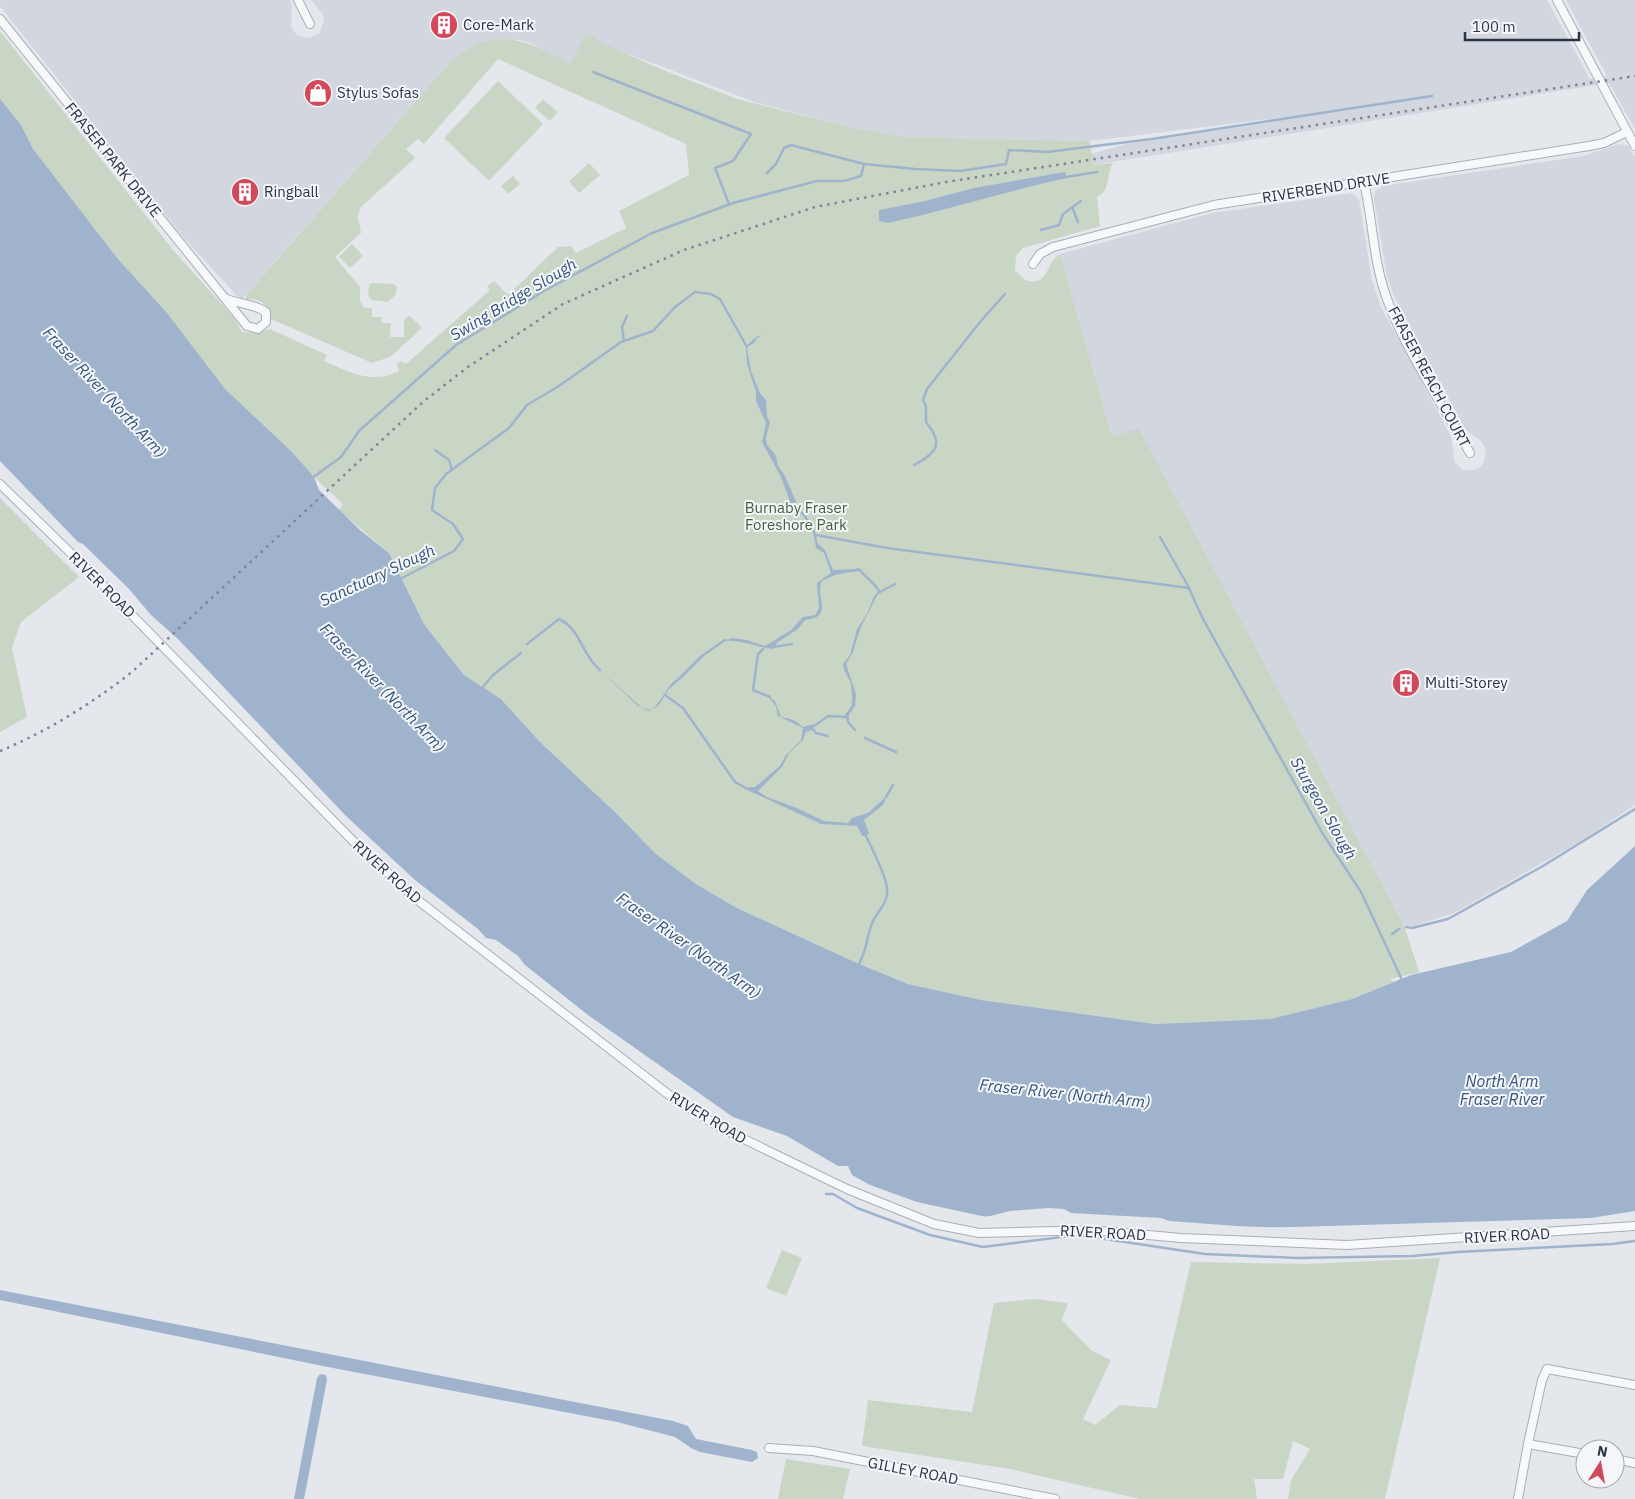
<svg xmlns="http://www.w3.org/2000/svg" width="1635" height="1499" font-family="'IBM Plex Sans',sans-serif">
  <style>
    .built { fill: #d2d6de }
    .green { fill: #c9d6c5 }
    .water { fill: #9fb4cc }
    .pier { fill: #e4e7ec }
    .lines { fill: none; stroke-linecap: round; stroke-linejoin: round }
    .stream { stroke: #9fb4cc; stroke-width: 2.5 }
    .minor-casing { stroke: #a9aeb7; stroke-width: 10 }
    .minor { stroke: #f7f8fa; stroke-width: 8 }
    .rail { stroke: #7d8696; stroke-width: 2.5; stroke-dasharray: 2.5 5; stroke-linecap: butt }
    .labels { text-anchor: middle; stroke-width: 4; stroke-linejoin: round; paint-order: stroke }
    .poi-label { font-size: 15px; fill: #2b3445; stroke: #f4f6f9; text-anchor: start }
    .street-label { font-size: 15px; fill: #2b3445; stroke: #f4f6f9 }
    .park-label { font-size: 15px; fill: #3f6138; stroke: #f4f6f9 }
    .water-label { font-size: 16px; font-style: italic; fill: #34527a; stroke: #f4f6f9 }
  </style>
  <rect width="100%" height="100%" fill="#e4e7ec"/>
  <g class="built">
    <polygon points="0,0 290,0 292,6 291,27 297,35 307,38 319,34 324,21 322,13 311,0 1547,0 1590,79 1607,76 1566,0 1635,0 1635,129 1609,83 829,207 1076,158 1127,144 1384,105 1090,141 905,137 845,126 754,102 584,37 570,65 532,44 520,40 497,39 450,62 241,300 182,236 0,6"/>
    <polygon points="1619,144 1628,146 1635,157 1635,805 1581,841 1454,913 1414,926 1404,925 1139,430 1112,436 1060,254 1212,213 1352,193 1359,199 1372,281 1381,307 1451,436 1455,463 1463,470 1473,470 1479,468 1484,462 1486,449 1480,440 1465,429 1394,296 1387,277 1374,198 1375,191 1383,186 1583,156"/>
  </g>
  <g class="green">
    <path d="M0,31L173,250L234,318L242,332L255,333L270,329L327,355L324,361C350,372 372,385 399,371L397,364L401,361L406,364L490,290L487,286L494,281L508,295L558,247L571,246L576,253L626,228L619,211L689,175L686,144L498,59L424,144L418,139L406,149L415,158L360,208L358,217L361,233L335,257L360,287V301L364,308H372V317H382V323H391L390,337H404V320L409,315L422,328L390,357L372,363L271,319C268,305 261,297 246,300V295L450,62C495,24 525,39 570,64L584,37L588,33L595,37L594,39L656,67L737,99L845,126L905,137L1090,141L1093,165L1113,163C1106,174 1111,191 1097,197L1100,226L1023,248L1016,256L1015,270L1025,280C1050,287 1045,263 1060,254L1112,436L1139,429L1404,925L1419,972L1390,979L1394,982L1352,999L1270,1019L1155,1024L981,1000L908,984L857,963L737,908L696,884L656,854L616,813L540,742L501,699L464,675L424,624L389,553L339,510L343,504L314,477L271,433L255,431L0,128Z"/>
    <polygon points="498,81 543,124 489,181 444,138"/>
    <polygon points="543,99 558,112 550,121 535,108"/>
    <polygon points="589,163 600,175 579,193 569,181"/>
    <polygon points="513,176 520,184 508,194 501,186"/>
    <polygon points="352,244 363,256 350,268 339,257"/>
    <polygon points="372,283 393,284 397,287 396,294 388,302 371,300 368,295 369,286"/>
    <polygon points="0,498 79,577 21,622 12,648 27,717 0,732"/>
    <polygon points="782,1250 802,1258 786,1296 766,1288"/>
    <polygon points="1440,1258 1385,1499 1288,1499 1291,1480 1310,1449 1293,1441 1283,1479 1254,1479 1257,1499 1140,1499 1010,1469 862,1446 868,1400 972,1412 994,1303 1034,1299 1068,1303 1062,1320 1092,1351 1111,1360 1083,1419 1095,1425 1120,1405 1157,1408 1191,1262 1307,1264"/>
    <polygon points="786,1459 850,1469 843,1499 778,1499"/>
  </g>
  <g class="water">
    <polygon points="0,99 21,125 33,149 117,258 167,313 225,389 292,452 314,477 319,490 360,530 389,553 424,624 464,675 501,699 540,742 616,813 656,854 696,884 737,908 857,963 908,984 981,1000 1155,1024 1270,1019 1352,999 1411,975 1511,952 1567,921 1587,890 1635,846 1635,1214 1581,1221 1381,1230 1227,1226 1023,1214 962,1218 899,1199 841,1173 784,1139 734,1121 676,1086 430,898 359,831 0,467"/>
    <path d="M1065,172L1067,178C1007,191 948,210 888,223L879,221V210L925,201L974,188Z"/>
    <polygon points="763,335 757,338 754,343 747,347 751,371 760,393 766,400 767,416 770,423 766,437 767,445 776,456 778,466 785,476 800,511 793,510 781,477 762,442 766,423 756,401 756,392 747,364 746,346 756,337"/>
    <path d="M815,541L825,550L833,570L859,569V571C844,573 833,574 821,582C816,601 834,616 805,620L798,629L778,642L773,649C756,647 741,639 722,641L733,638L747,640L765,646L791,630L803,617L815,615L819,608L817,583L831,573L824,553L816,548Z"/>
    <polygon points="880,590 860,629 853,652 846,664 856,694 855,706 847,718 845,715 852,705 852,695 851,683 844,670 843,664 850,655 857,629 867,614 874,596"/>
    <path d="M599,669L641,707L650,710C664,703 667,679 683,677L668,690L659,705L649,711L638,706Z"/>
    <polygon points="768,697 775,701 781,717 794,720 803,727 818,723 812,730 806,732 803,740 789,753 782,767 758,791 767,797 797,808 824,821 848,823 852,818 868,813 887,796 883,805 864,820 869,833 866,836 862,836 857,826 821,824 743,788 755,787 780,766 786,755 801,740 803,728 778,716 776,706"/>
    <polygon points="0,1290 673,1421 688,1426 696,1439 752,1450 757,1452 758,1458 752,1462 700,1452 691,1448 675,1437 617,1422 328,1367 0,1300"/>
    <polygon points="320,1374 326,1375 327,1380 304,1499 294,1499 317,1378"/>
  </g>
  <polygon class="pier" points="0,461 78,542 83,544 129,589 151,615 179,640 346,816 415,880 478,929 486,938 496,940 518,956 525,965 588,1015 733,1117 787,1136 838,1166 848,1166 852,1175 870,1185 917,1202 986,1217 1010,1211 1048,1208 1064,1209 1071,1213 1161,1218 1169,1221 1264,1228 1591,1218 1635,1211 1635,1216 1580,1224 1381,1232 1227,1228 1023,1216 962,1221 898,1202 840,1175 783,1141 733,1123 674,1088 544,988 509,959 429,900 266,742 154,624 106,579 0,470"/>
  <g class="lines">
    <g class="stream">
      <polyline points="593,72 751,134 733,161 715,168 729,204"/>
      <polyline points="767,173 776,164 784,148 791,145 864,164 915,169 960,171 1006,164 1009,150 1047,152 1152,139 1432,96"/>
      <polyline points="1066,177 1097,172"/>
      <polyline points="1072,207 1078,222"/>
      <polyline points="1041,230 1059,225 1063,214 1081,201"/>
      <polyline points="624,341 622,327 627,316"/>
      <polyline points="435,450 449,460 452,470"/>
      <path d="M914,465C937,453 944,444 926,422V406L923,400L927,389L980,322L1005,294"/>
      <polyline points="312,478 341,457 359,431 456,345 544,291 652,233 733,203 817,181 844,181 861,176 864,164"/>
      <path d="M797,509C807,516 815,530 816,542"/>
      <polyline points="816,535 887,548 1189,588"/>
      <polyline points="1160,537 1187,584 1203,619 1323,834 1361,892 1403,982"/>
      <path d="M856,570L859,569C866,578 874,582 879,591"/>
      <polyline points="398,580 454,551 463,539 453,524 432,510 435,488 446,474 509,428 527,405 559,386 621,342 653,331 675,307 695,292 711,294 720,299 747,347"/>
      <polyline points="878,593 895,584"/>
      <path d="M527,644L559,619C580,628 583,657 600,670"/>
      <polyline points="773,647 792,644"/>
      <polyline points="763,649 758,654 753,690 770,697"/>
      <polyline points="680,678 702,656 725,640"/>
      <polyline points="482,688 493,675 521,653"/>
      <polyline points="665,695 683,708 735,782 746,788"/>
      <polyline points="847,714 848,722 855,730"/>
      <polyline points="817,724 828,716 846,717"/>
      <polyline points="812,728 816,733 828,736"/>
      <polyline points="865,738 896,752"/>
      <polyline points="886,797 893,785"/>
      <polyline points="1406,927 1412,928 1448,919 1543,866 1635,809"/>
      <polyline points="1392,934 1399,929"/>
      <path d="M858,966C867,950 866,940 872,923C877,912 889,902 887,888C886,876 871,846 865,834"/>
      <polyline points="826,1194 833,1194 857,1208 930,1235 983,1247 1078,1235 1205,1254 1297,1258 1413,1256 1458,1252 1612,1244 1635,1241"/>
    </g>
    <defs>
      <g id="minor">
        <polyline points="298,0 310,24"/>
        <polyline points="1557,0 1635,146"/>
        <path d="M0,19L247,326L258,329L266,322V312C255,304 239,304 227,299"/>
        <path d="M1364,182C1373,221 1373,261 1387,299C1405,349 1443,406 1470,453"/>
        <polyline points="1033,264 1040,254 1053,247 1214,205 1589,146 1604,143 1627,132"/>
        <polyline points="0,484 85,567 354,842 415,898 673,1098 721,1128 847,1189 934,1224 979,1233 1093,1230 1181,1238 1347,1245 1635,1226"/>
        <polyline points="769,1448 813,1451 1055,1499"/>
        <polyline points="1585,1454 1528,1444 1542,1380 1547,1369 1635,1385"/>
        <polyline points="1615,1459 1635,1463"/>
        <polyline points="1518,1499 1528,1444"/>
      </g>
    </defs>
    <use href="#minor" class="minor-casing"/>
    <use href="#minor" class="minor"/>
    <path class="rail" d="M0,751C48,731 91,704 132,672L424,401L468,367L563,304L684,250L815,207L946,182L1635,76"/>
  </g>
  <defs>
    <symbol id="building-disc" viewBox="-11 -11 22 22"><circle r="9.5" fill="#d1495b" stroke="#f4f6f9"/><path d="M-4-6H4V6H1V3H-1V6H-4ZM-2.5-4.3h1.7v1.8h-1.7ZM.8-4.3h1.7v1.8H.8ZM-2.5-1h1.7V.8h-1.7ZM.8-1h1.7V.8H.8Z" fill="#fff"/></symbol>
    <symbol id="shop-disc" viewBox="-11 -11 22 22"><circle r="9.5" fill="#d1495b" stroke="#f4f6f9"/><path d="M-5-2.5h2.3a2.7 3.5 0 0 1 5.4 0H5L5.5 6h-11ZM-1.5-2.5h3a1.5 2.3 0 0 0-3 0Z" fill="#fff"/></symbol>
  </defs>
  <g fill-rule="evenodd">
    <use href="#building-disc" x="428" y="9" width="32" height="32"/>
    <use href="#shop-disc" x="302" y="77" width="32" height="32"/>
    <use href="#building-disc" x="229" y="176" width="32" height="32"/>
    <use href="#building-disc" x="1390" y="667" width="32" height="32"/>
  </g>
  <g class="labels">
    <g class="poi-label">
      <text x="463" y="30">Core-Mark</text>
      <text x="337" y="98">Stylus Sofas</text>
      <text x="264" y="197">Ringball</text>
      <text x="1425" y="688">Multi-Storey</text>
    </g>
    <g class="street-label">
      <text transform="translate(113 160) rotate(51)" y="5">FRASER PARK DRIVE</text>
      <text transform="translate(1326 188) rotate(-9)" y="5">RIVERBEND DRIVE</text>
      <text transform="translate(1429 377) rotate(62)" y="5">FRASER REACH COURT</text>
      <text transform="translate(102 585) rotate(45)" y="5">RIVER ROAD</text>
      <text transform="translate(387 872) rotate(42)" y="5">RIVER ROAD</text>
      <text transform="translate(708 1118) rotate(31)" y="5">RIVER ROAD</text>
      <text transform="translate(1103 1233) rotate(3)" y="5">RIVER ROAD</text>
      <text transform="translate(1507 1236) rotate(-3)" y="5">RIVER ROAD</text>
      <text transform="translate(913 1471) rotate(11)" y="5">GILLEY ROAD</text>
    </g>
    <g class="park-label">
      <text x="796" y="513">Burnaby Fraser<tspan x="796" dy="17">Foreshore Park</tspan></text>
    </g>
    <g class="water-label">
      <text transform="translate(513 299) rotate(-31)" y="6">Swing Bridge Slough</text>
      <text transform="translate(105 392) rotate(47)" y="6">Fraser River (North Arm)</text>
      <text transform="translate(377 575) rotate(-25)" y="6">Sanctuary Slough</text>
      <text transform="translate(383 687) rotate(46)" y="6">Fraser River (North Arm)</text>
      <text transform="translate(1324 808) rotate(60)" y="6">Sturgeon Slough</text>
      <text transform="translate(689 945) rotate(35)" y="6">Fraser River (North Arm)</text>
      <text x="1502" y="1087">North Arm<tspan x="1502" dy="18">Fraser River</tspan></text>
      <text transform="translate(1065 1093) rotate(6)" y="6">Fraser River (North Arm)</text>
    </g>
  </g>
  <g transform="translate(1600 1464) rotate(11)"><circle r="24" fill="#f4f6f9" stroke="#a4a8b1"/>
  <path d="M0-4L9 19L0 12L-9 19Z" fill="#d1495b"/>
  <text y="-8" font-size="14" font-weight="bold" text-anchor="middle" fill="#2b3445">N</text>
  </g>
  <path d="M1465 32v8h114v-8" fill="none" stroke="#2b3445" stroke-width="2.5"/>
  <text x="1472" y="32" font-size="15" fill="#2b3445" stroke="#f4f6f9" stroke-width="4" paint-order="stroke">100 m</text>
</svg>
